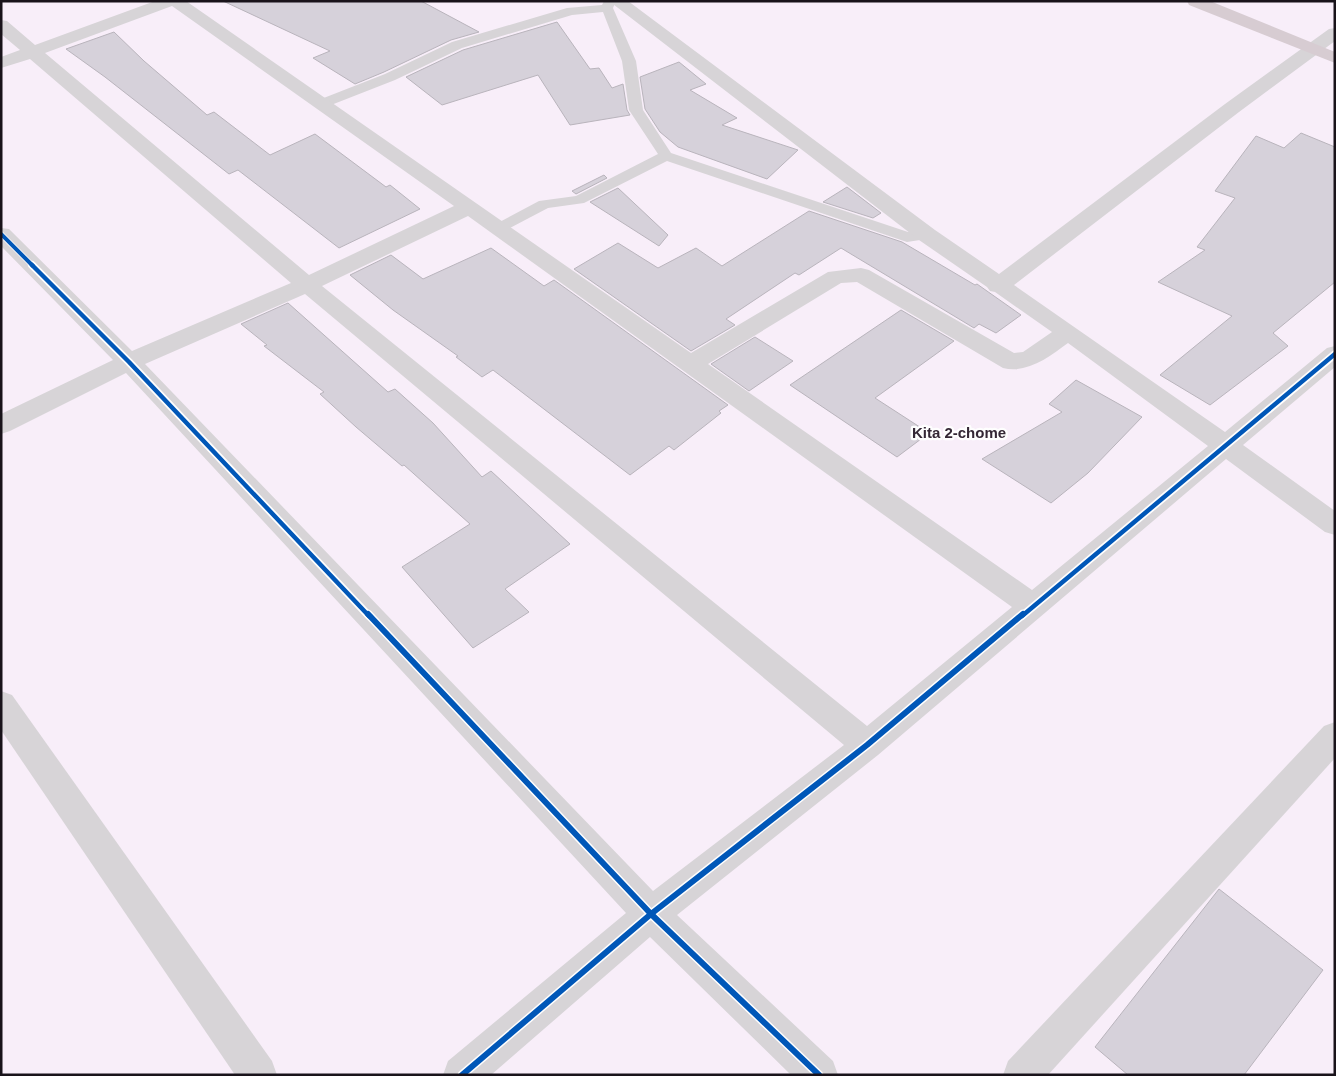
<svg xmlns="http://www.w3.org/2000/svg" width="1336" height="1076" font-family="Arial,sans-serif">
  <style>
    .building { fill: #d6d1da; stroke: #b9b4bc }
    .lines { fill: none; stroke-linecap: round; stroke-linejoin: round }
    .lane { fill: #d7d4d7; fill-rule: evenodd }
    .street { fill: #d7d4d7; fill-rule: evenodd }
    .secondary { fill: #d7d4d7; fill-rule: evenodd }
    .primary { fill: #d7ccd2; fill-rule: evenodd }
    .cycleway-far2-casing { stroke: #fefefe; stroke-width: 5.5 }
    .cycleway-far1-casing { stroke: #fefefe; stroke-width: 8 }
    .cycleway-casing { stroke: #fefefe; stroke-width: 9 }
    .cycleway-far2 { stroke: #0057b8; stroke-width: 4 }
    .cycleway-far1 { stroke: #0057b8; stroke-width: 4.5 }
    .cycleway { stroke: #0057b8; stroke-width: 6 }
    .labels { text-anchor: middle; stroke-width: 4.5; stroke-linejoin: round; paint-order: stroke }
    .neighbourhood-label { font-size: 15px; font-weight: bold; fill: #342735; stroke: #fefefe }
  </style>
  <rect width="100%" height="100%" fill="#f8eef9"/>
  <g class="building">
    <polygon points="223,1 421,1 479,32 451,40 384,72 355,84 313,58 330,51"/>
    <polygon points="557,22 590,69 599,68 612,88 623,84 627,110 630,115 570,125 538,75 442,105 406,77 463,50"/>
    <polygon points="114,32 144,61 207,115 214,112 270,155 315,134 386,187 390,185 420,209 339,248 238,170 229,174 105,77 66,49"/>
    <polygon points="679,62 706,84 690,90 737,118 722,125 798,150 767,179 678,147 660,132 645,109 640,77"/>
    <polygon points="1301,133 1335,147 1335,282 1273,333 1288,346 1210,405 1160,375 1232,316 1158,282 1205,250 1197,247 1235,198 1215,191 1256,136 1284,148"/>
    <polygon points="604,175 607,178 576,194 572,191"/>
    <polygon points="847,187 881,213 873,218 823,202"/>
    <polygon points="618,188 668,235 659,246 590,202"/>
    <polygon points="809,211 902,242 975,285 977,284 1021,315 996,333 979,324 974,328 841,248 799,275 795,273 726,319 735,325 691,351 574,269 618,243 658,268 696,248 722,266"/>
    <polygon points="491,248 544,286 554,280 728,405 719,411 721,413 674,450 669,446 630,475 493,370 482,377 456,357 458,356 393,310 350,275 391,255 423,279"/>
    <polygon points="288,303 388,392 395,389 433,423 482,477 491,471 570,544 505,589 529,612 473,648 402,567 470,524 404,465 402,466 356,427 320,394 324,392 264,346 267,345 241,324"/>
    <polygon points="901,310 954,341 875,398 929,433 897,457 790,385"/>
    <polygon points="755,337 793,361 749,391 711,364"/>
    <polygon points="1076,380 1142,417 1088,473 1051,503 982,459 1062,412 1049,404"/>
    <polygon points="1219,889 1323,970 1244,1075 1128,1075 1095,1047"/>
  </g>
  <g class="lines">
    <polygon class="lane" points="604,1 616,1 613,8 636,61 643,110 671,153 908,232 933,232 935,235 933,238 907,242 901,240 667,161 584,203 548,208 504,231 494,231 491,228 494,225 539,201 576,196 658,154 629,110 622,61 603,12 572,15 462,48 395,80 326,107 321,108 314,104 316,101 385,74 452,42 567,8 602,5"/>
    <g class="street">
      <path d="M155,1H186L691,353L828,272L861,268L869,270L1014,353L1023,352L1052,332L995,292L990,291L987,287L919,240L609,1H628L935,230L999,274L1225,104L1329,29L1335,28V41L1239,112L1014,285L1225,432L1327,348L1335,346V367L1243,445L1335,511V535L1325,532L1226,459L878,755L677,915L833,1061L838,1075H791L650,937L491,1075H443L448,1061L626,913L126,373L10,431L1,434V414L113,360L1,246V228L9,229L132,351L291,283L30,59L1,68V57L20,50L1,34V20L7,21L35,45ZM172,6L454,206L309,275L45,53ZM468,216L1012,607L867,726L322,286ZM857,282L1003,368C1027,374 1049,357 1068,343L1208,446L1032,590L708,364L841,283ZM305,294L844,745L653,891L145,364Z"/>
      <polygon points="1,691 12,695 272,1061 277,1075 235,1075 1,730"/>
    </g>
    <polygon class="secondary" points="1335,722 1335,758 1048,1075 1003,1075 1008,1061 1324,726"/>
    <polygon class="primary" points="1187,1 1210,1 1335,52 1335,63 1189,5"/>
    <defs>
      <polyline id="cycleway-far2" points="1,234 33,266"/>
      <g id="cycleway-far1">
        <polyline points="32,265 129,362 369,616"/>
        <polyline points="1022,616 1335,354"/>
      </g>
      <g id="cycleway">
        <polyline points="368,614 651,914 819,1075"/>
        <polyline points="462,1075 651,914 867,745 1023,614"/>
      </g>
    </defs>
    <use href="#cycleway-far2" class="cycleway-far2-casing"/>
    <use href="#cycleway-far1" class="cycleway-far1-casing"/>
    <use href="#cycleway" class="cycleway-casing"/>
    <use href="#cycleway-far2" class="cycleway-far2"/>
    <use href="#cycleway-far1" class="cycleway-far1"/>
    <use href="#cycleway" class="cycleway"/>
  </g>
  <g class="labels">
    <g class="neighbourhood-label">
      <text x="959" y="438">Kita 2-chome</text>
    </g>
  </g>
  <rect width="1336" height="1076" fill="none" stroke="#19131a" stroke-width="5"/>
</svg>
